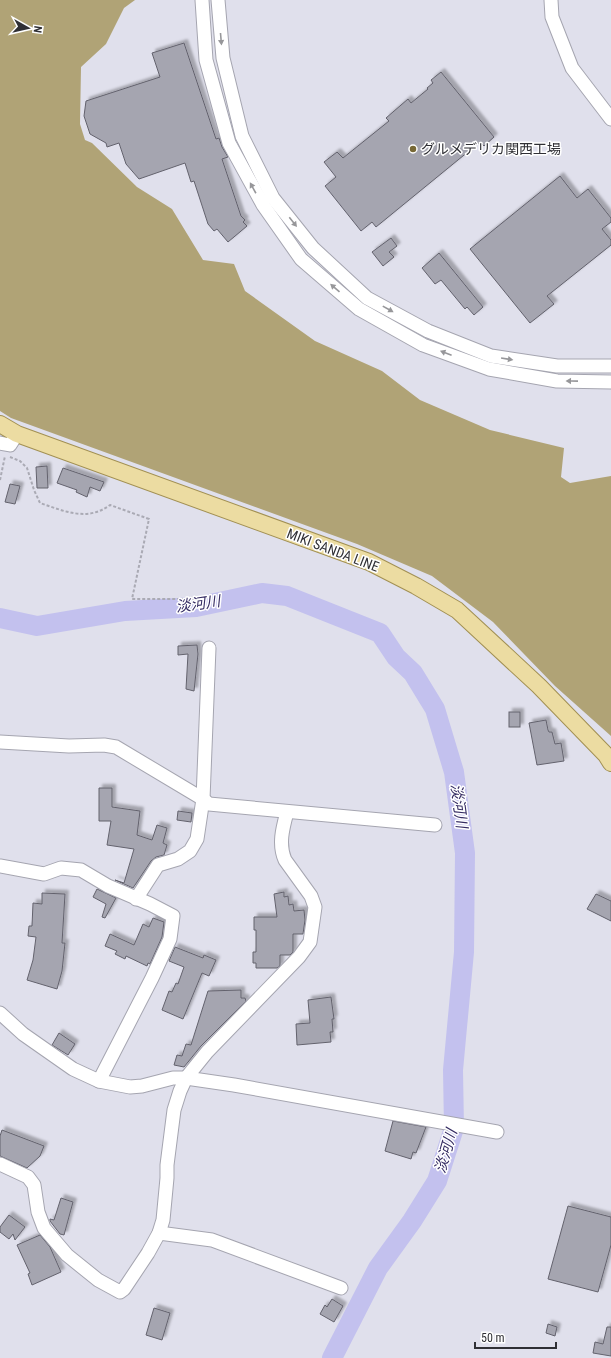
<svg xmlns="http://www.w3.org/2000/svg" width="611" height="1358" font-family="'Roboto Condensed','Noto Sans JP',sans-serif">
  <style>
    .forest { fill: #b0a376 }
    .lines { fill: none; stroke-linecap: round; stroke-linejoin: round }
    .river { stroke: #c3c1ee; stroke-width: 20 }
    .building { fill: #a5a5b0; stroke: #63626d; filter: url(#shadow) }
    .minor-casing { stroke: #a5a5b0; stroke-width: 15 }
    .major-casing { stroke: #a29053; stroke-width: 18 }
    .path { stroke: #aaaab4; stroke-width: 2; stroke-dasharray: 3 2; stroke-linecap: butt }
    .minor { stroke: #fff; stroke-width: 13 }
    .major { stroke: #ecdca2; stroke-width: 16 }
    .oneway { fill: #97979a }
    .poi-dot { fill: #776835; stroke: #fff; stroke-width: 1.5 }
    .labels { text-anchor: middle; stroke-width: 3; stroke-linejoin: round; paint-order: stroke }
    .poi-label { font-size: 14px; fill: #2f2f34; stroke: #fff; text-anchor: start }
    .street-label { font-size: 14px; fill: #2f2f34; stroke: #fff }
    .water-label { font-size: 15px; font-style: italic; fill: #352c63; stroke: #fff }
  </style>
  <defs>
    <filter id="shadow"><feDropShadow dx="3.5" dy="-3.5" stdDeviation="1" flood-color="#0004"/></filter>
  </defs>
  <rect width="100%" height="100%" fill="#e0e0ec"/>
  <polygon class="forest" points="0,0 135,0 124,8 106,44 81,67 80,124 85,140 92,143 137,187 172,209 203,260 234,264 245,291 315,341 382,371 420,400 490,430 564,448 561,477 570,483 611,476 611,736 555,686 493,622 432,576 357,544 11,418 0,411"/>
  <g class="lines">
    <polyline class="river" points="0,618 37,626 125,611 196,607 262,593 287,596 380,633 396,657 413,673 435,709 454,772 465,853 464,952 453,1070 454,1128 437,1181 412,1221 378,1268 332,1358"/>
  </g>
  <g class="building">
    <polygon points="184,43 216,139 219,138 222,147 228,157 222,159 241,216 245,220 243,222 247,226 228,242 217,229 214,231 208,224 194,181 191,182 185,163 139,179 126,164 119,143 107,147 106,143 90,134 84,116 86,101 160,77 152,53"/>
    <polygon points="441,72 494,137 484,146 480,142 376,227 372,222 361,231 325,186 336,177 324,162 337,152 343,158 389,121 386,118 408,99 411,103 428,89 427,88 433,83 431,80"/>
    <polygon points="560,176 577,198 588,189 611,218 611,222 602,229 611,240 611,245 547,296 554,304 530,323 470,249"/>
    <polygon points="391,238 397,246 389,252 394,257 383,266 372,252"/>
    <polygon points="439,253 483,307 474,315 467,307 465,309 441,280 435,284 422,268"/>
    <polygon points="47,466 48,488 37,488 36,467"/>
    <polygon points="63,468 104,482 100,491 90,487 87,497 76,492 77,490 57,483"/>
    <polygon points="10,484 20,486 15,504 5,502"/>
    <polygon points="197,645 198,654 194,691 186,689 188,654 178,655 178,646"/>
    <rect x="509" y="712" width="11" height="15"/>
    <polygon points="546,720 548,730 549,732 552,732 555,744 561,743 564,761 537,765 529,723"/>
    <polygon points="99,788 112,788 112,807 140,811 137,835 152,840 157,825 167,828 163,843 167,845 164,855 156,857 151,861 133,888 115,880 124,883 134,849 107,845 111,821 99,821"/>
    <polygon points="178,811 192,813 191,822 177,820"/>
    <polygon points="97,889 116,898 105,918 102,917 106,904 93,897"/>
    <polygon points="284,892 284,897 288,896 289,905 293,904 294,911 304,910 305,920 303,934 293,934 293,952 290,955 280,955 280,966 277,968 256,968 256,963 253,963 253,952 256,952 256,930 254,930 254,917 277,917 274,894"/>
    <polygon points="42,893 65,894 62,943 65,943 62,971 57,989 27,980 33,960 36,937 28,936 29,926 32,926 33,903 42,904"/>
    <polygon points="596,894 611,901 611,921 587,909"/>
    <polygon points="153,918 164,922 162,937 150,964 148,963 147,966 126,956 125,959 115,954 117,951 105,946 110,934 134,945 143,924 149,927"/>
    <polygon points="175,947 203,958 204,955 216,960 209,976 202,973 183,1019 162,1010 169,991 172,992 176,983 178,984 184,967 169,961"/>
    <polygon points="241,990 241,998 245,998 246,1001 201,1046 184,1067 174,1065 177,1055 182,1056 186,1044 191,1045 208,991"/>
    <polygon points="331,997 334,1019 332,1019 333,1032 330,1032 331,1042 297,1045 296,1024 310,1023 308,1000"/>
    <polygon points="59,1033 75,1044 68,1055 52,1045"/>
    <polygon points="393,1121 426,1127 416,1153 413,1152 411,1159 385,1151"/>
    <polygon points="2,1130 44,1146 40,1156 27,1168 0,1156 0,1136"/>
    <polygon points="61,1198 73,1202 64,1235 60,1234 50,1221 50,1219 54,1220"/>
    <polygon points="568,1206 611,1217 611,1245 598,1292 548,1279"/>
    <polygon points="9,1215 25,1227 15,1240 13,1234 9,1239 0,1232 0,1227"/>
    <polygon points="40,1235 50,1247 61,1272 32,1285 28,1274 30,1273 17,1245"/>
    <polygon points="332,1299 343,1306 334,1322 320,1314 325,1305 327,1307"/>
    <polygon points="154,1308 170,1313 162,1340 146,1335"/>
    <polygon points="548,1324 557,1327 555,1336 546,1333"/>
    <polygon points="607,1327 611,1327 611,1356 593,1353 595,1342 603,1344"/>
  </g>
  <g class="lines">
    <defs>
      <g id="minor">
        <polyline points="202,0 206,60 229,143 263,205 301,259 359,309 423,345 489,369 557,381 611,382"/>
        <polyline points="218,0 223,58 242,136 273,198 313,248 367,298 428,331 491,356 557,366 611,366"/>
        <polyline points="551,0 552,17 572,68 611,119"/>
        <polyline points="0,443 10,445 17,434"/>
        <polyline points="0,742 69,746 104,745 116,747 203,799 209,804 435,825"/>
        <polyline points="0,866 44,874 61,868 81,870 108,886 150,904 173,916 170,939 152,978 99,1081"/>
        <polyline points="136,899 158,865 178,859 190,851 197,839 203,799 209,648"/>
        <polyline points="0,1013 23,1034 73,1069 99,1081 130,1087 142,1086 173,1078 186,1078 234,1085 497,1132"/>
        <path d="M0,1164L28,1177L34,1185L38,1212L44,1228L67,1255L98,1280L120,1292L124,1289L148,1253L159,1233L163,1220L167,1178V1165L174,1110L180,1091L186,1078L207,1052L299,957L310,942L315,907L311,896L285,860C278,844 283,827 287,812"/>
        <polyline points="159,1233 212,1240 341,1288"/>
      </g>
      <polyline id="major" points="0,424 17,434 369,562 416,586 457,610 539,686 606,755 611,763"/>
    </defs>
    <use href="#minor" class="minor-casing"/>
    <use href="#major" class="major-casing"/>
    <g class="path">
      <path d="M10,457L20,461L27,468L34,490L40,503C64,511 87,522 110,505L149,519L132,599H194"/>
      <polyline points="0,480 5,456"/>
    </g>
    <use href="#minor" class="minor"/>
    <use href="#major" class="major"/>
  </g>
  <defs><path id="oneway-solid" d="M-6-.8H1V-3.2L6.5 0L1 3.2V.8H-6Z"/></defs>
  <g class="oneway">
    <use href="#oneway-solid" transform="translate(221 39) rotate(85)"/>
    <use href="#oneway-solid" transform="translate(253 188) rotate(-119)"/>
    <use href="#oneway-solid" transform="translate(293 222) rotate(52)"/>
    <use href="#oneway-solid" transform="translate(335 288) rotate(-139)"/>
    <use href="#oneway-solid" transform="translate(388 309) rotate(29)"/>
    <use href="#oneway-solid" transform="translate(446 353) rotate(-159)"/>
    <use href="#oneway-solid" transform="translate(507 359) rotate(9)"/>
    <use href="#oneway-solid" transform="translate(572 381) rotate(-179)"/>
  </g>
  <circle class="poi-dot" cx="413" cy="149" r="4"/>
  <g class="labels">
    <g class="poi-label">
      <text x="421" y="154">グルメデリカ関西工場</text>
    </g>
    <g class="street-label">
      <text transform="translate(333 550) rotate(21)" y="5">MIKI SANDA LINE</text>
    </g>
    <g class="water-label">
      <text transform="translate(198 604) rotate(-8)" y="5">淡河川</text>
      <text transform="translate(459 806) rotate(82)" y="5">淡河川</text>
      <text transform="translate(446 1151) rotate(-74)" y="5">淡河川</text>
    </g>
  </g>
  <g transform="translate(28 28) rotate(98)" stroke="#ffffff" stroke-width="3" paint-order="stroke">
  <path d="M0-3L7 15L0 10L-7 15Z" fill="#2f2f34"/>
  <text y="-6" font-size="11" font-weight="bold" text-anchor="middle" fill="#2f2f34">N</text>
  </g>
  <path d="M475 1342v6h81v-6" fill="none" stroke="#2f2f34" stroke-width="2"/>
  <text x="481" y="1342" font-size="12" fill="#2f2f34" stroke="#ffffff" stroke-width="3" paint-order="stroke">50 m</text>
</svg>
